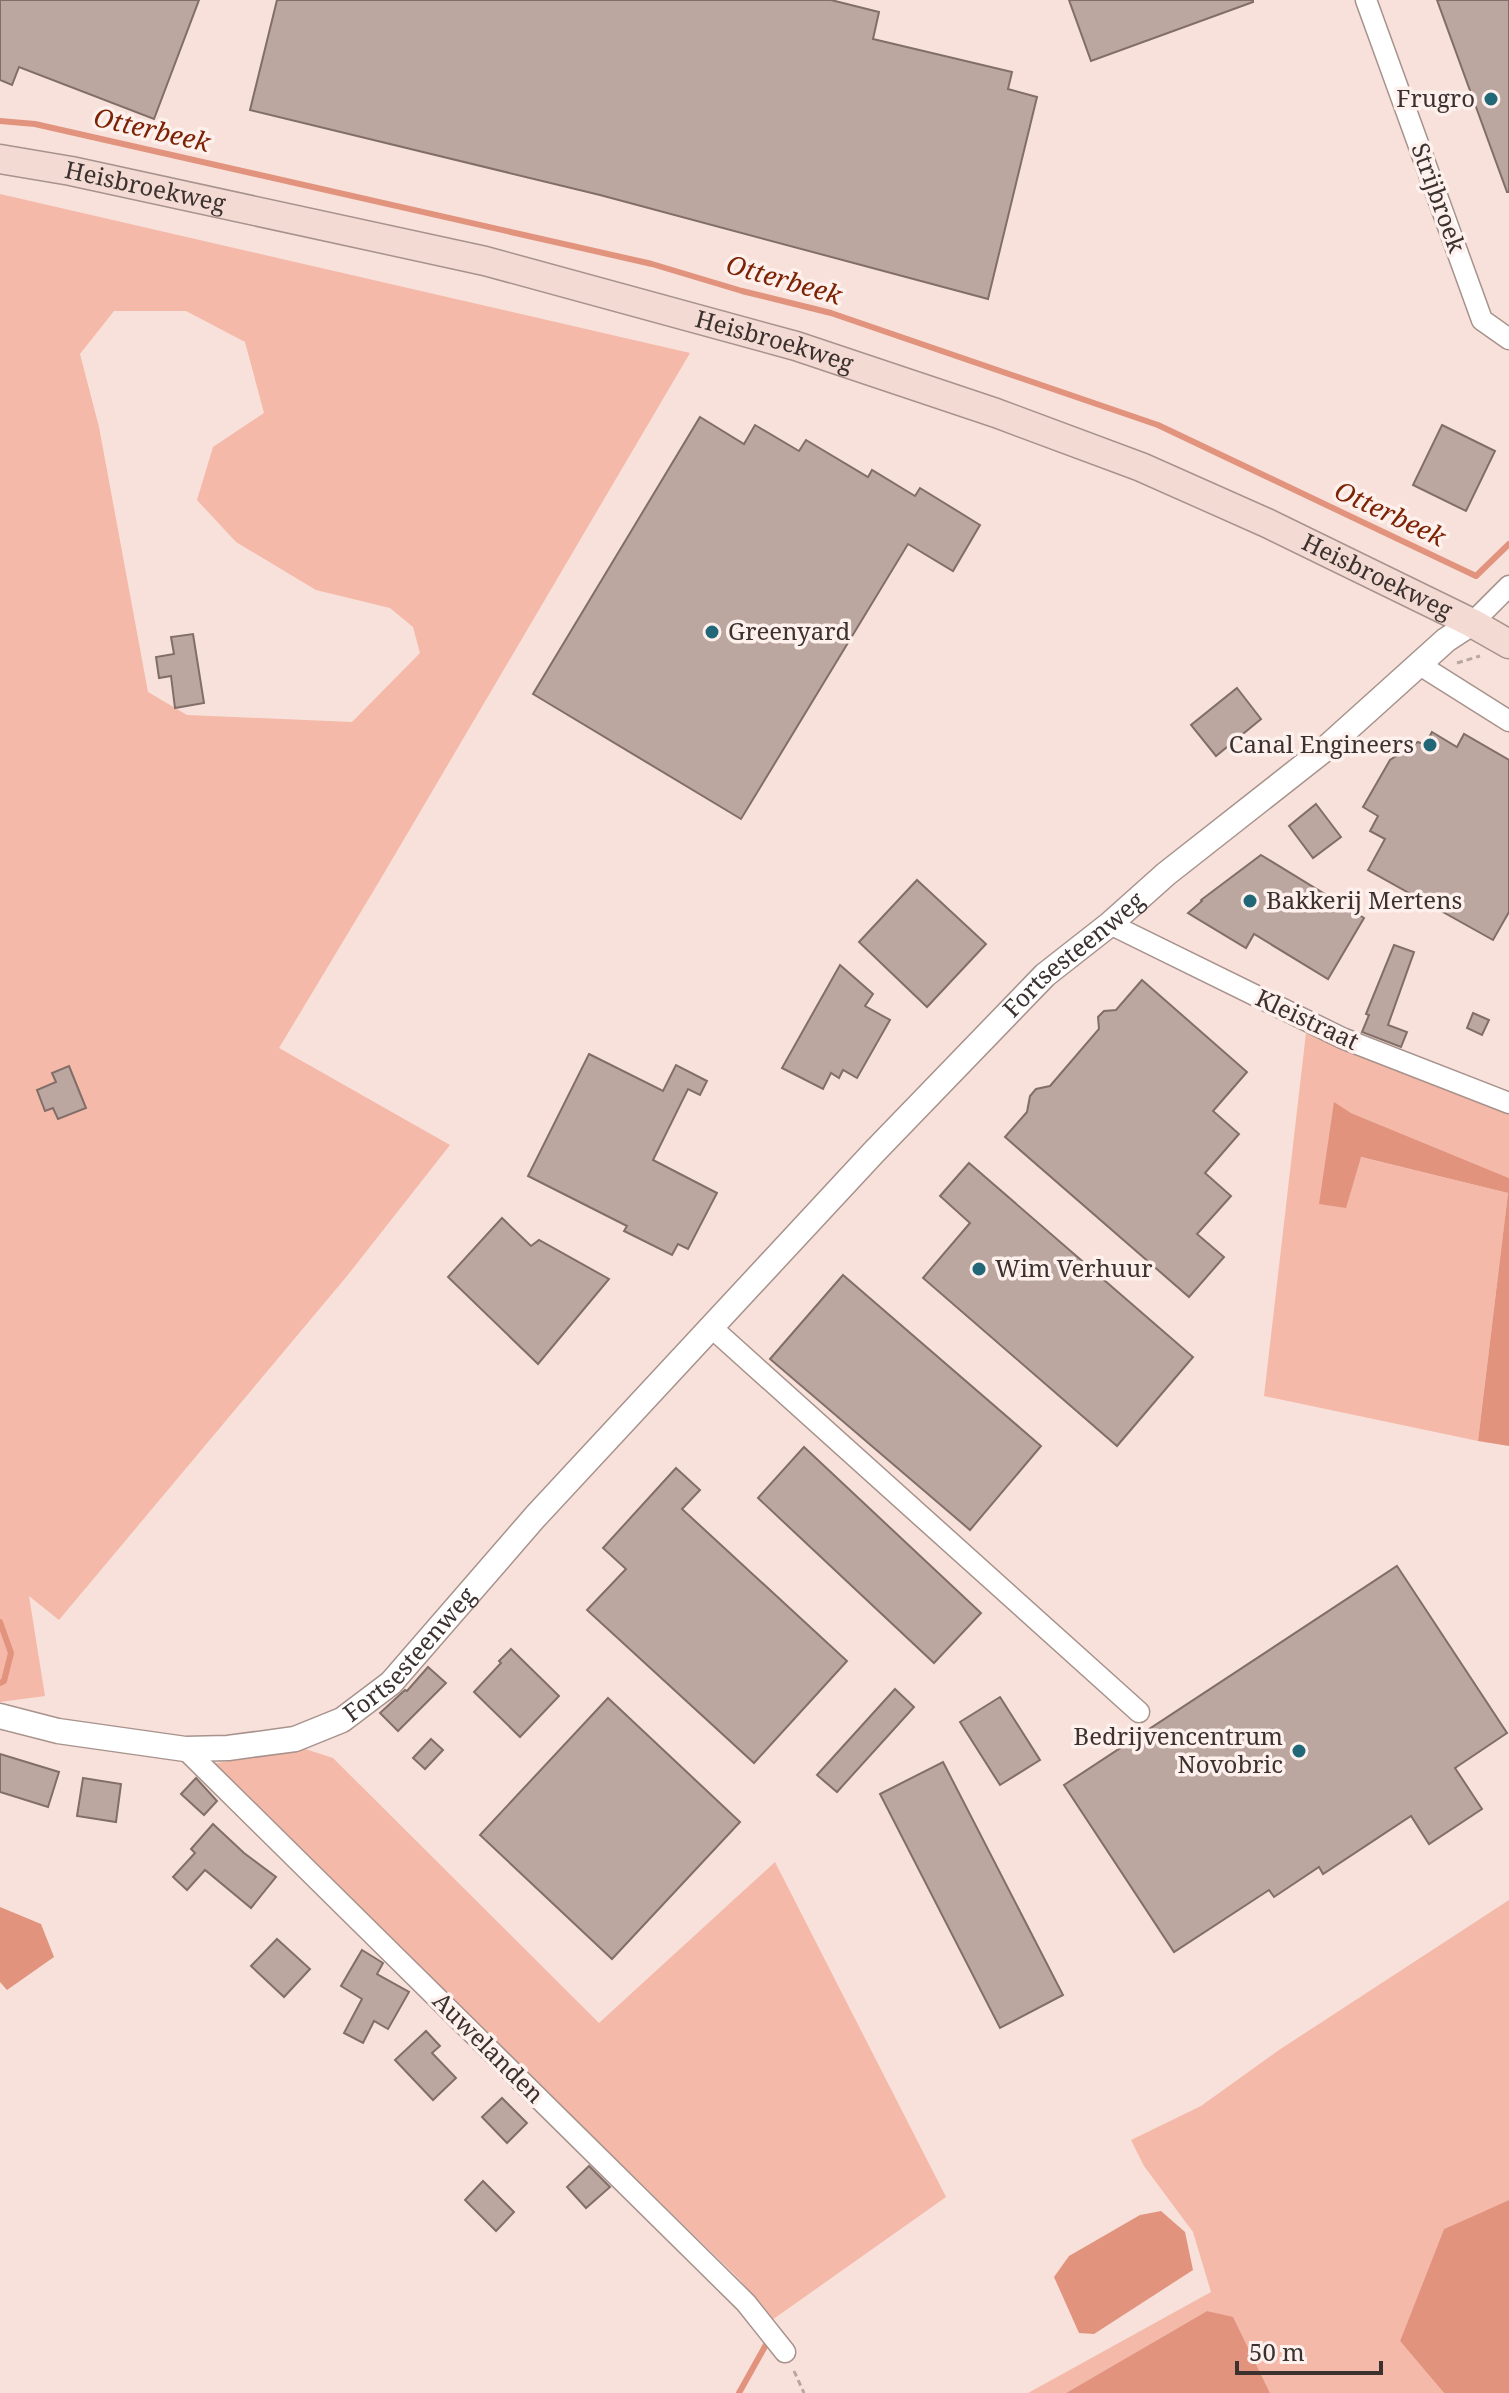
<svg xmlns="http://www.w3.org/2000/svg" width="1509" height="2393" font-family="'Noto Serif',serif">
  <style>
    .green { fill: #f4b9a8; fill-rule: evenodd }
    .water { fill: #e1937d }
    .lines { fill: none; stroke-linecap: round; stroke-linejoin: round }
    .stream { stroke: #e1937d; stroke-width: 6 }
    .building { fill: #bca6a0; stroke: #816e68; stroke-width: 2 }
    .minor-casing { stroke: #a7928c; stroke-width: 23 }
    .tertiary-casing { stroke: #a7928c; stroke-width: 27 }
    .secondary-casing { stroke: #a7928c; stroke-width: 31 }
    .path { stroke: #b8a6a1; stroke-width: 3; stroke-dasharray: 6 4; stroke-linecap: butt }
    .minor { stroke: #fff; stroke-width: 20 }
    .tertiary { stroke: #fff; stroke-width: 24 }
    .secondary { stroke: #f3dad3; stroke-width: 28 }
    .poi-dot { fill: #216777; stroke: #fef0ec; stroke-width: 3 }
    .labels { text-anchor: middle; stroke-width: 7; stroke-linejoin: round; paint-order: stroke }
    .poi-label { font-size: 24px; fill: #3b3230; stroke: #fef0ec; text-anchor: end }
    .street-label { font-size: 24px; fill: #3b3230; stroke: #fef0ec }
    .water-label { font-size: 26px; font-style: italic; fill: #7d2304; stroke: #fef0ec }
  </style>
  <rect width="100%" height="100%" fill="#f8e1da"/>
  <g class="green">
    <path d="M0,194L690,353L380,880L279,1048L450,1145L347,1276L59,1620L29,1596L45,1696L0,1702ZM114,311H186L245,342L264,413L213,447L197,500L236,542L316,590L390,608L413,627L420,653L352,722L187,715L148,692L99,427L80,354Z"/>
    <polygon points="1306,1033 1509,1109 1509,1178 1351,1113 1334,1103 1360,1157 1508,1193 1478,1441 1264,1396"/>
    <polygon points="302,1748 333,1758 599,2023 775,1862 946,2197 772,2320 740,2280 212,1764"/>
    <polygon points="1509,1900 1509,2200 1444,2229 1400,2341 1444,2393 1270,2393 1233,2318 1207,2311 1066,2393 1028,2393 1211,2292 1193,2232 1144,2166 1131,2140 1201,2106 1279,2050"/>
  </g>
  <g class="water">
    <polygon points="1334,1102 1351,1113 1509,1178 1509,1446 1478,1441 1508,1193 1361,1157 1346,1208 1319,1204"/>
    <polygon points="0,1907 41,1924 54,1957 7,1990 0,1982"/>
    <polygon points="1509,2200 1509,2393 1444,2393 1400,2341 1444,2229"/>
    <polygon points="1161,2211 1185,2232 1193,2270 1094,2334 1079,2333 1054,2277 1069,2256 1140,2215"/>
    <polygon points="1207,2311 1233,2317 1270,2393 1066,2393"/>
  </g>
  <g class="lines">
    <g class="stream">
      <polyline points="0,121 35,124 652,264 742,291 831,313 1158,425 1476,576 1509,544"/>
      <polyline points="0,1622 11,1653 4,1681 0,1683"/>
      <polyline points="739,2393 768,2341"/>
    </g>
  </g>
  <g class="building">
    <polygon points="0,0 199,0 154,119 19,67 12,85 0,80"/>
    <polygon points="277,0 831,0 879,12 873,39 1012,72 1008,89 1037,97 988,299 600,195 250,110"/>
    <polygon points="1069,0 1253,0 1253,2 1091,61"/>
    <polygon points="1437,0 1509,0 1509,192 1507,192"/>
    <polygon points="700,417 744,444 755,425 799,451 806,440 868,477 872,470 915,496 920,488 980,525 953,571 908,544 741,819 533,694"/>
    <polygon points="1442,425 1495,451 1466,511 1413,485"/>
    <polygon points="193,634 204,703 175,708 171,676 159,678 156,657 174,654 171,637"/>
    <polygon points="1237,688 1261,719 1216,756 1191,725"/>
    <polygon points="1432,732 1457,747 1464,734 1509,760 1509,912 1493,940 1368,870 1385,839 1370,831 1378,816 1363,807 1390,760 1418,742 1425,745"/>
    <polygon points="1316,804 1341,837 1313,858 1289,826"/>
    <polygon points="1261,855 1364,918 1328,979 1254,934 1246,948 1188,913 1202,901 1201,900"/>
    <polygon points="917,880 986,944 927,1007 859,942"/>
    <polygon points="1394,945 1414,952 1388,1025 1407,1032 1401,1047 1362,1032 1369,1015 1366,1014"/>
    <polygon points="840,965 873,994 865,1006 890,1020 857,1078 843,1070 839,1078 831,1073 823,1089 782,1068"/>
    <polygon points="1142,980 1247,1072 1213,1111 1239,1134 1205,1173 1231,1196 1197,1234 1224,1257 1189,1297 1005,1137 1027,1112 1030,1096 1036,1089 1050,1086 1099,1029 1098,1017 1104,1011 1116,1010"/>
    <polygon points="1473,1013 1489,1020 1482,1035 1467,1028"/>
    <polygon points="589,1054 663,1091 676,1065 707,1081 700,1095 688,1089 653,1160 717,1193 688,1249 678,1244 672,1255 624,1231 627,1226 528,1176"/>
    <polygon points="69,1066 86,1108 58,1119 53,1108 45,1111 37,1090 56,1082 52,1073"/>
    <polygon points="969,1163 1193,1357 1117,1446 923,1278 970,1223 940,1196"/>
    <polygon points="502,1218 531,1246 539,1240 609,1279 538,1364 448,1277"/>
    <polygon points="843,1275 1041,1446 970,1530 770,1359"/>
    <polygon points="804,1447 981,1613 934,1663 758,1498"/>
    <polygon points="676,1468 700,1490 682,1509 847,1661 754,1763 587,1610 626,1569 603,1548"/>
    <polygon points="1397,1566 1507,1733 1455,1768 1482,1809 1429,1844 1411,1816 1323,1874 1319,1867 1274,1897 1269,1890 1174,1952 1064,1785"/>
    <polygon points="511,1649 559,1696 520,1737 474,1692 501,1663 499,1661"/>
    <polygon points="428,1667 446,1683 398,1731 380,1713 405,1690 407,1691"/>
    <polygon points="895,1689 914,1707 837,1792 817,1775"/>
    <polygon points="1000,1697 1040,1760 1000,1785 960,1722"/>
    <polygon points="608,1698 740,1822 612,1959 480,1835"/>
    <polygon points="431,1739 443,1750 425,1769 413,1758"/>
    <polygon points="0,1754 59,1772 48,1807 0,1792"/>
    <polygon points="943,1762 1063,1995 1000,2028 880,1794"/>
    <polygon points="83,1778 121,1784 116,1822 77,1816"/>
    <polygon points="196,1778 217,1801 204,1815 181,1794"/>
    <polygon points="213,1824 244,1853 276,1877 251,1908 205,1870 187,1890 173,1877 195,1853 191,1849"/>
    <polygon points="277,1939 310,1969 284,1997 251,1966"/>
    <polygon points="362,1950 383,1963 377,1974 409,1992 388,2029 374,2021 363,2043 344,2033 362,1999 341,1986"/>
    <polygon points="426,2031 440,2046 432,2053 456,2078 433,2100 395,2060"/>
    <polygon points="502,2098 527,2123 507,2143 482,2117"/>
    <polygon points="589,2166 610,2187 586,2208 567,2187"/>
    <polygon points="483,2181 514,2212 496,2231 465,2200"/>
  </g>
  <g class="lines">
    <defs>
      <g id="minor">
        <polyline points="1366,0 1482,320 1509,339"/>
        <polyline points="1472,623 1509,586"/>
        <polyline points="1420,665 1509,721"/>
        <polyline points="1110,924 1342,1038 1509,1103"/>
        <polyline points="711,1327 1139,1712"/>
        <polyline points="185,1749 746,2303 785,2352"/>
      </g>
      <g id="tertiary">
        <path id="s1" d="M0,1716L58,1731L185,1749L228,1748L295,1739L342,1720L391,1683L535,1517L874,1152L1045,975L1110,924L1166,874L1325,749L1446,640L1472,623"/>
      </g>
      <g id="secondary">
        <path id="s2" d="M0,159L71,171L485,261L796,346L996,413L1141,467L1267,523L1472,623L1509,644"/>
      </g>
    </defs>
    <use href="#minor" class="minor-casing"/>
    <use href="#tertiary" class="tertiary-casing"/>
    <use href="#secondary" class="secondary-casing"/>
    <g class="path">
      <polyline points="1457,663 1480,656"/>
      <polyline points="794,2371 804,2393"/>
    </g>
    <use href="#minor" class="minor"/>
    <use href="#tertiary" class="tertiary"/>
    <use href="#secondary" class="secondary"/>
  </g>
  <g class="poi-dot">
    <circle cx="1491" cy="99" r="8"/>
    <circle cx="712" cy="632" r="8"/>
    <circle cx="1430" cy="745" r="8"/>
    <circle cx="1250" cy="901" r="8"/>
    <circle cx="979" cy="1269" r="8"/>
    <circle cx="1299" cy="1751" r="8"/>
  </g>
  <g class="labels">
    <g class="poi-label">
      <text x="1475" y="107">Frugro</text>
      <text x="728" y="640" text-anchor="start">Greenyard</text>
      <text x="1414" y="753">Canal Engineers</text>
      <text x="1266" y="909" text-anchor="start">Bakkerij Mertens</text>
      <text x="995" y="1277" text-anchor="start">Wim Verhuur</text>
      <text x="1283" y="1745">Bedrijvencentrum<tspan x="1283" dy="28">Novobric</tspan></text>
    </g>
    <g class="street-label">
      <text dy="8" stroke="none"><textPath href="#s2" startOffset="148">Heisbroekweg</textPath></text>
      <text transform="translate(1438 198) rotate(70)" y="8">Strijbroek</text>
      <text dy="8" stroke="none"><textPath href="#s2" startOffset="796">Heisbroekweg</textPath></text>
      <text dy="8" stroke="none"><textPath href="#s2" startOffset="1444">Heisbroekweg</textPath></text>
      <text dy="8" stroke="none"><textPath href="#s1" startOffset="1410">Fortsesteenweg</textPath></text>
      <text transform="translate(1307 1020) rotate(25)" y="8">Kleistraat</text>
      <text dy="8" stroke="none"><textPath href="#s1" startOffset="444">Fortsesteenweg</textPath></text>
      <text transform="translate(488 2048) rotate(45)" y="8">Auwelanden</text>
    </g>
    <g class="water-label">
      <text transform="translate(152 130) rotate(13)" y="9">Otterbeek</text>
      <text transform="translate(784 280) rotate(16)" y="9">Otterbeek</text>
      <text transform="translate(1390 514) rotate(25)" y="9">Otterbeek</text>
    </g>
  </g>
  <path d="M1237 2361v12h144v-12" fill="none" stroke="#3b3230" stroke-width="4"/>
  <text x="1249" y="2361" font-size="24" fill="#3b3230" stroke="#fef0ec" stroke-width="6" paint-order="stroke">50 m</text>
</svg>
